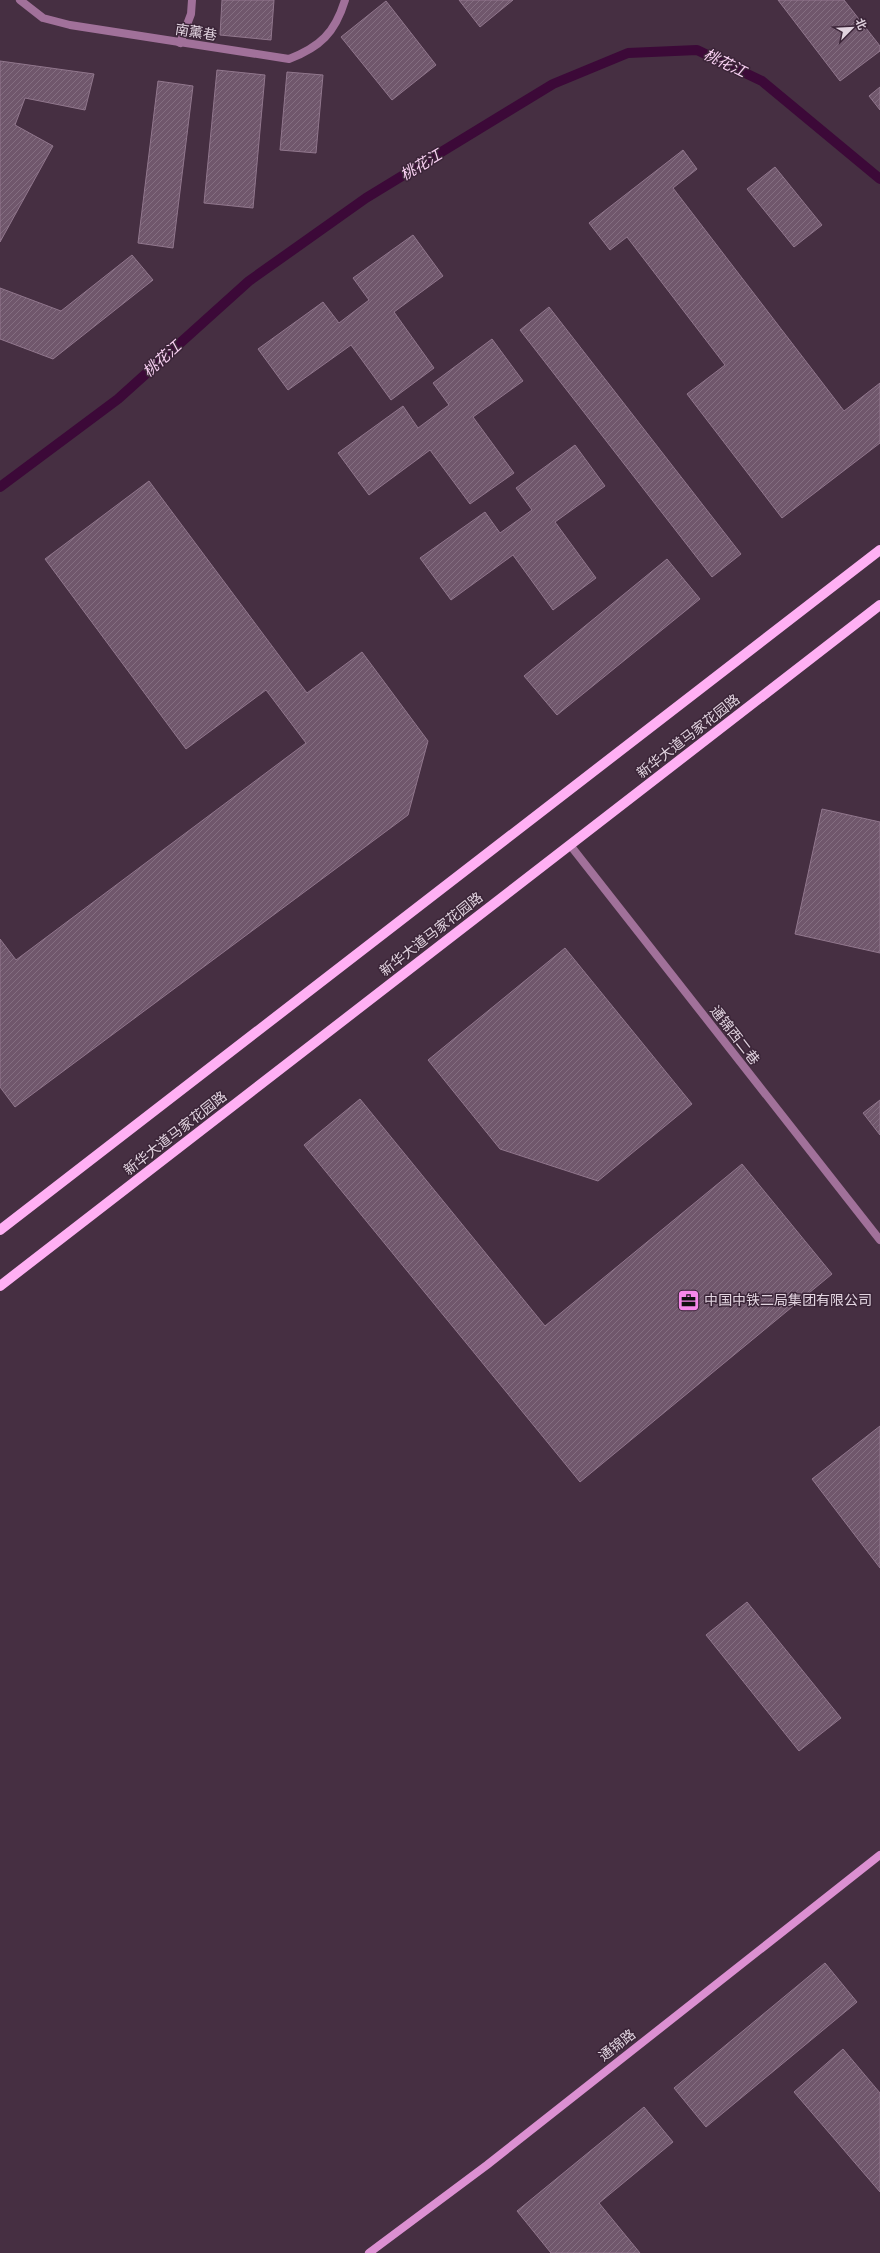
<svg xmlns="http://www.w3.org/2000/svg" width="880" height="2253" font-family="'Alegreya Sans','Noto Sans SC',sans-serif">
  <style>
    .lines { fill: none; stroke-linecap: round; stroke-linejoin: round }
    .stream { stroke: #3c0938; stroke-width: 10 }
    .building { fill: url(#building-hatch); stroke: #91778d }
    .street { stroke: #a1719a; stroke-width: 8 }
    .secondary { stroke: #dc90d2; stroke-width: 8 }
    .primary { stroke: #ffb0f4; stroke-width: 10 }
    .labels { text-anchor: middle; stroke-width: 3; stroke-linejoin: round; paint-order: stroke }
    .street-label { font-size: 14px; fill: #e2d4e0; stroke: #3b2538 }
    .poi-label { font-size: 14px; fill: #e2d4e0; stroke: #3b2538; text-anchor: start }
    .water-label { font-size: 15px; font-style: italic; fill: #f9d1f3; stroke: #3b2538 }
  </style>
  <defs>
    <pattern id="building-hatch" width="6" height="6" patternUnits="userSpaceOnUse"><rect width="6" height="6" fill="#70576c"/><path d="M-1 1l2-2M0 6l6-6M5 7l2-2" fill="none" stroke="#846e81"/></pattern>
  </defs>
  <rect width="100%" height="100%" fill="#462f42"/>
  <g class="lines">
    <polyline class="stream" points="0,487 118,399 249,281 366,198 553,84 628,53 697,50 762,81 880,179"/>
  </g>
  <g class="building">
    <polygon points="222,0 274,0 271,40 220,35"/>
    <polygon points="459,0 513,0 480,27"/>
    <polygon points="778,0 844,0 880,46 880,51 840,81"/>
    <polygon points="386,1 436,65 392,100 341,37"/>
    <polygon points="0,61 94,74 85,110 25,98 15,125 53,146 0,242"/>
    <polygon points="217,70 265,75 253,208 204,203"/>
    <polygon points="287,72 323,75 316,153 280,150"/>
    <polygon points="158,81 193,86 173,248 138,243"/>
    <polygon points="880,87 880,110 869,96"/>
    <polygon points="683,150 697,169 673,188 844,411 880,383 880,443 782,518 687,394 725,365 627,237 610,250 589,223"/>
    <polygon points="775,167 822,225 794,247 747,189"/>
    <polygon points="413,235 443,276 394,312 434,368 391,400 351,345 288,390 258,349 323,302 339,323 369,300 353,278"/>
    <polygon points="132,255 153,280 53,359 0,339 0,288 61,311"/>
    <polygon points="549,307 741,554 712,577 520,330"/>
    <polygon points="492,339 523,381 473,417 514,473 470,504 430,450 369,495 338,453 403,406 418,428 449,405 433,383"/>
    <polygon points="575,445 605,486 555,522 596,578 553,610 513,555 451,600 420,558 485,512 500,533 532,510 516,488"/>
    <polygon points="149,481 307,693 362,652 428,741 408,815 15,1107 0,1087 0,939 16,960 306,743 266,690 186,749 45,559"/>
    <polygon points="667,559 700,599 557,715 524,676"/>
    <polygon points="822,809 880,822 880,953 795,934"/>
    <polygon points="565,948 692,1104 598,1181 500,1149 428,1060"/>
    <polygon points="360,1099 545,1326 742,1164 832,1274 580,1482 304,1145"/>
    <polygon points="880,1100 880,1135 863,1113"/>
    <polygon points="880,1426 880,1568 812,1479"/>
    <polygon points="747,1602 841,1718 799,1751 706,1635"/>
    <polygon points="825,1963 857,2002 706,2127 674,2088"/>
    <polygon points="843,2049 880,2093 880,2192 794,2092"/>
    <polygon points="644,2107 673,2142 599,2203 640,2253 551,2253 517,2211"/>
  </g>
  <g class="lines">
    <g class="street">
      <path d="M20,0L43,18L70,25L289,59C320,47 335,33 345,0"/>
      <polyline points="180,43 191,14 192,0"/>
      <polyline points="570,845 880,1240"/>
    </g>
    <polyline class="secondary" points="369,2253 487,2165 880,1855"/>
    <g class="primary">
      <polyline points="0,1230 880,550"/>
      <polyline points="0,1286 880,605"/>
    </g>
  </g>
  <defs>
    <symbol id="office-square" viewBox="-11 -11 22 22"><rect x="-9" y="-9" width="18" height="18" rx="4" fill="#f788eb" stroke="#3b2538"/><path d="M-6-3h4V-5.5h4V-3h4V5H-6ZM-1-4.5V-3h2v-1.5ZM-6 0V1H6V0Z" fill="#111"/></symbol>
  </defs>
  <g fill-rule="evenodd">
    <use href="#office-square" x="676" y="1288" width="25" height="25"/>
  </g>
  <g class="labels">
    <g class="street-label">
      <text transform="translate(196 32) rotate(9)" y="5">南薰巷</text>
      <text transform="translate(688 736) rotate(-38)" y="5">新华大道马家花园路</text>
      <text transform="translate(431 934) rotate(-38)" y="5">新华大道马家花园路</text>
      <text transform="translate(735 1035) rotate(52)" y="5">通锦西二巷</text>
      <text transform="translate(175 1133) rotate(-38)" y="5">新华大道马家花园路</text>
      <text transform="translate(617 2045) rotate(-38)" y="5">通锦路</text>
    </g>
    <g class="poi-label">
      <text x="704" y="1305">中国中铁二局集团有限公司</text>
    </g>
    <g class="water-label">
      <text transform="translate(725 63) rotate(26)" y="5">桃花江</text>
      <text transform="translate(421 165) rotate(-31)" y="5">桃花江</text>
      <text transform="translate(162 359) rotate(-42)" y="5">桃花江</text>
    </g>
  </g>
  <g transform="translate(852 28) rotate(66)" stroke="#3b2538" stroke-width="3" paint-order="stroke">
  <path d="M0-3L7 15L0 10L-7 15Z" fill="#e2d4e0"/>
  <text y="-6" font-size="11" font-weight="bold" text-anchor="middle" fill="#e2d4e0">北</text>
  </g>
</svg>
